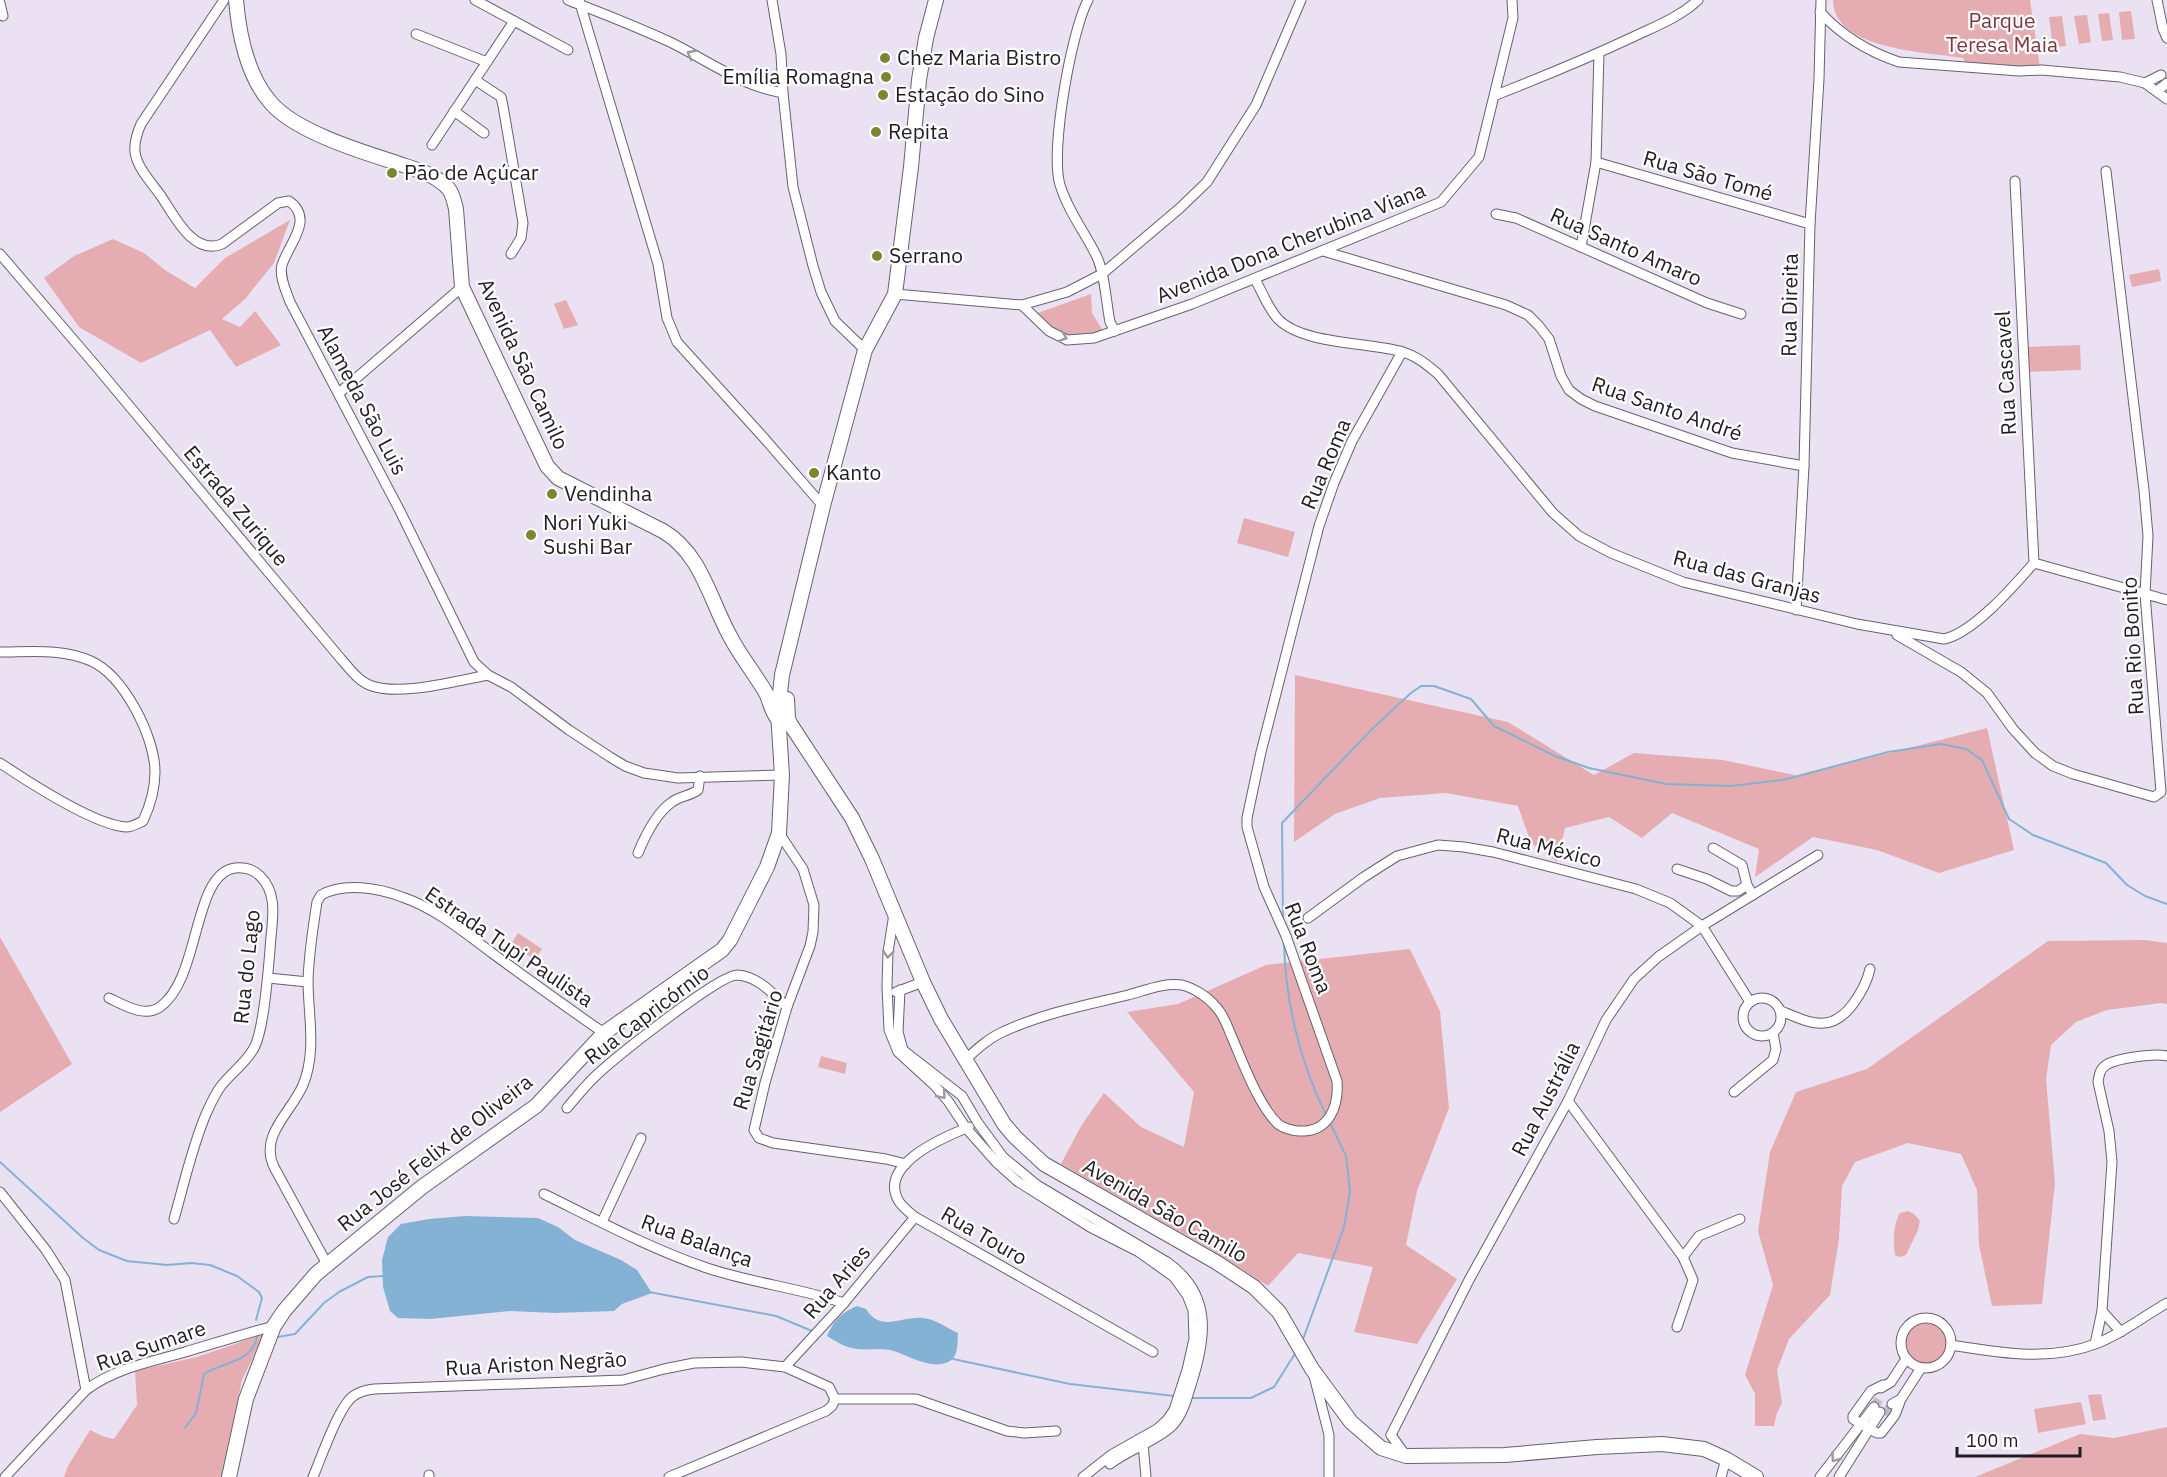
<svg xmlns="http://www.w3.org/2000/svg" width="2167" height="1477" font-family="'IBM Plex Sans',sans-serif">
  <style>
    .green { fill: #e5adb1 }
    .water { fill: #84b2d5 }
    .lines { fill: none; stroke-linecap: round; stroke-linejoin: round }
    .stream { stroke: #84b2d5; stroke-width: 2 }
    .minor-tunnel { stroke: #c1bac8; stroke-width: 9; stroke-dasharray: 9 4.5; stroke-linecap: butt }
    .minor-casing { stroke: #68616f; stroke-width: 11 }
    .secondary-casing { stroke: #68616f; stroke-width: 16 }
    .minor { stroke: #fff; stroke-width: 9 }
    .secondary { stroke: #fff; stroke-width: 14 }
    .oneway { stroke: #9a999c }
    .poi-dot { fill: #7e8531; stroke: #fff; stroke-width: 2 }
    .labels { text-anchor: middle; stroke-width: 4.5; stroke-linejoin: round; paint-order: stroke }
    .park-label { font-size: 21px; fill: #7e363f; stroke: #fff }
    .poi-label { font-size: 21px; fill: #1f1c22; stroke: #fff; text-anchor: start }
    .street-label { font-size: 21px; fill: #1f1c22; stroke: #fff }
  </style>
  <rect width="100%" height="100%" fill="#eae2f2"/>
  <g class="green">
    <path d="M1833,0H2030L2040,68L1966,64L1963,58C1927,52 1833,50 1833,0Z"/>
    <polygon points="2131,11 2135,39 2122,40 2119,12"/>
    <polygon points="2109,13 2113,40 2102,41 2098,14"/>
    <polygon points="2087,15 2091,42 2079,44 2074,16"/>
    <polygon points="2062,16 2066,46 2053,47 2049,17"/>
    <polygon points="290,220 274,263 245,299 222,319 240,327 255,311 281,345 236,367 210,330 141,363 79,327 44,278 74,256 113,239 144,253 165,270 195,288 225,258"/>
    <polygon points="2159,269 2161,281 2132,287 2129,275"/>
    <path d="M1091,294L1092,313L1103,331C1067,340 1062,339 1035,314Z"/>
    <polygon points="566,300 578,325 564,329 554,304"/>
    <polygon points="2080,345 2081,370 2026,372 2025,347"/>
    <polygon points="1244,518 1295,532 1288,557 1237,543"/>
    <polygon points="1295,675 1508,722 1594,775 1634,753 1723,760 1799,776 1987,728 2014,850 1939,873 1877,850 1813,837 1755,877 1759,849 1672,813 1642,838 1609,817 1565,828 1557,862 1531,843 1518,806 1446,793 1380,798 1335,814 1294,842"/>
    <polygon points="518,933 542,949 535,960 511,944"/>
    <polygon points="0,937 72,1064 0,1112"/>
    <polygon points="2145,940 2167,943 2167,1004 2161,1003 2107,1010 2076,1022 2051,1045 2046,1079 2055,1183 2042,1304 1992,1306 1979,1245 1977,1190 1961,1154 1908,1143 1855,1162 1842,1186 1839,1239 1830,1295 1789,1339 1777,1370 1782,1403 1777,1413 1774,1426 1755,1426 1755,1394 1745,1375 1773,1285 1758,1231 1770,1152 1796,1092 1867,1069 2048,941"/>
    <polygon points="1410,949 1440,1011 1449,1108 1417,1191 1406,1245 1457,1279 1417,1344 1354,1332 1373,1267 1298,1253 1268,1286 1219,1254 1061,1164 1081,1126 1104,1093 1141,1127 1184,1147 1194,1092 1127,1012 1178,1004 1266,965"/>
    <polygon points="821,1056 847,1063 845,1074 818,1067"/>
    <path d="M1908,1211L1914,1214L1920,1221L1918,1230L1906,1255L1899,1257L1895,1255C1893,1241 1893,1225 1900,1213Z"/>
    <circle cx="1926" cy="1343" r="22"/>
    <polygon points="264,1334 242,1380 221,1477 64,1477 68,1466 90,1430 102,1436 114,1439 137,1405 135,1371 197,1357"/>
    <polygon points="2101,1394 2106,1419 2093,1421 2088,1395"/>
    <polygon points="2081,1402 2086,1424 2038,1433 2034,1409"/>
    <polygon points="2167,1427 2167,1477 1975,1477 2080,1434 2114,1438"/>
  </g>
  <g class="water">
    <polygon points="465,1216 538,1218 558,1227 575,1240 621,1260 637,1270 652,1293 622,1304 614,1311 555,1313 510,1311 430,1319 398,1318 390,1311 383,1287 382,1260 388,1237 401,1224 429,1219"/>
    <path d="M857,1306L866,1309C881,1333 901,1316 923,1318C935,1319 947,1328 958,1333C957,1344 959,1357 948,1362C932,1370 909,1356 894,1351C879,1347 863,1352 848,1347C841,1345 834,1340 827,1336C834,1320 841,1313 857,1306Z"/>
  </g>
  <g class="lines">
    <g class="stream">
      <polyline points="1283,921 1282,823 1373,728 1411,693 1421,686 1434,686 1471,699 1494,726 1555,756 1589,768 1666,784 1731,786 1783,780 1888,752 1941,744 1966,749 1982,760 2009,819 2033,835 2106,863 2127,885 2145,896 2167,904"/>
      <path d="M1284,941C1285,1001 1300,1062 1326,1115"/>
      <polyline points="0,1162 83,1238 99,1250 127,1261 167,1265 191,1263 210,1265 237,1276 259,1292 262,1298 256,1320"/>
      <polyline points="649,1292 776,1316 812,1331"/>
      <polyline points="278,1337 295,1334 324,1303 339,1292 368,1277 383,1276"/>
      <polyline points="1302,1342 1344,1227 1350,1191 1346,1156 1330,1123"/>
      <polyline points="953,1359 1070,1384 1174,1396"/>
      <polyline points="1191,1398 1251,1398 1274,1387 1296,1352"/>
      <path d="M185,1428L196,1413L204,1374C222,1362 252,1363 257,1337"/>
    </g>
    <g class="minor-tunnel">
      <polyline points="1874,1407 1881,1396"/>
      <polyline points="1885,1415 1892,1404"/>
    </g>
    <defs>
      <g id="minor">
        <path d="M224,0L141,124C137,133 134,142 135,152C137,168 152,183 161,196C174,215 193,256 222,244L278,203L289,201C315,219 288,245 282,265C279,276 286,291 290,302L400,511L474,662L488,675L511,687L569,730L610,757L625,766L644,773L678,778L782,775"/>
        <polyline points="475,0 568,50"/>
        <path d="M568,0C602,13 637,27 670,42C707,60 741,86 783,93"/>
        <polyline points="579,0 658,264 667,318 677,342 764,438 823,506"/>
        <polyline points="772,0 781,54 783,93 793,187 813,266 821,292 835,321 865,350"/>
        <path d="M1088,0C1071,32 1050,151 1060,185C1068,211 1084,231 1096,255C1105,273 1106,302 1110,322L1115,331"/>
        <polyline points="2157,0 2163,29 2167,38"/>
        <polyline points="0,3 3,16"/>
        <path d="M1820,12C1842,36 1869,52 1899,62L2019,71L2042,70L2120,77L2145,83L2167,99"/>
        <polyline points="416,34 487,62"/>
        <polyline points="475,80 501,97 503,106 523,223 521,238 511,254"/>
        <polyline points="2145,83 2161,75"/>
        <polyline points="2157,91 2167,83"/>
        <path d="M1496,95C1542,77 1588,58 1633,37C1656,26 1680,17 1698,0"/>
        <polyline points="454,111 484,133"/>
        <polyline points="432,145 514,21"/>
        <polyline points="1596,162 1810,224"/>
        <polyline points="2015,181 2034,563"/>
        <polyline points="1496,214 1516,218 1707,303 1741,314"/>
        <polyline points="1581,247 1596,162 1599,53"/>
        <polyline points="1323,251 1506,305 1528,315 1539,326 1549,339 1561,376 1569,390 1581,399 1595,406 1732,453 1804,466"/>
        <path d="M0,254L95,365L341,659C350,669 359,682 372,686C401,696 457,681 488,675"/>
        <path d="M1255,279C1262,292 1268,308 1278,319C1303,345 1370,342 1403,352C1417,356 1427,365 1438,374L1553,513L1579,536L1611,553L1683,582L1857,624L1944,639C1973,633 2014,586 2034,563L2167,600"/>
        <polyline points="895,294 1022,305 1067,292 1102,274 1180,208 1207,182 1256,105 1301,0"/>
        <polyline points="1022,305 1049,331 1067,340 1094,338 1192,304 1441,202 1479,157 1513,18 1512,0"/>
        <polyline points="339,393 462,287"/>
        <polyline points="1796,610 1804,466 1810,224 1819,79 1821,0"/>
        <polyline points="1897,635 1961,672 1987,693 2013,729 2035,753 2053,766 2073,774 2154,797 2161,792 2145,594 2148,536 2144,490 2106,171"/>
        <path d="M0,652C30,652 62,648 91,661C124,676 155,737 155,772C155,789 150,806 143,821C137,824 132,827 126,827C95,825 27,781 0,763"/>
        <polyline points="779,833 803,869 814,905 813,932 810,946 787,1007 765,1083 754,1130 759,1138 773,1143 886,1159 906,1164"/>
        <polyline points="1713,848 1742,865 1747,885"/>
        <path d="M638,853C645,836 656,813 672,802C680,796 690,796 698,790L700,776"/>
        <polyline points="1677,869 1707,879 1731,891 1738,891 1747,885 1753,895"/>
        <polyline points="894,914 888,952 887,986 889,1030 898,1052 935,1086 948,1101 966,1128 997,1163 1017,1181 1090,1227 1139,1252 1174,1277 1187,1295 1193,1310 1194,1339 1187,1370 1174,1410 1167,1420 1157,1429 1111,1455 1083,1477"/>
        <polyline points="1308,918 1364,877 1397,856 1438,845 1464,847 1493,852 1636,889 1670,903 1702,926 1750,1002"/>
        <polyline points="268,978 308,982"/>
        <path d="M900,990L898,1032L903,1050L962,1096L978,1123L1003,1157L1037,1185L1167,1262C1212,1294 1207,1336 1191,1385C1187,1398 1183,1415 1172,1426C1155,1442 1129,1449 1110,1464"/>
        <polyline points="896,992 923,982"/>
        <circle cx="1762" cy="1017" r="19"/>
        <path d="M109,998C124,1005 144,1018 160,1007C201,978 192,874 235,868C245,867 253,869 260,876C280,895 271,925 270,950C268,972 264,1030 254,1048C246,1063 231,1073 221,1086C215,1094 210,1105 206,1114C192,1147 184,1184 174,1219"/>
        <path d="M1781,1011C1810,1023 1831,1034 1853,1004C1861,993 1867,983 1870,969"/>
        <path d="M965,1060C977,1049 990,1037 1005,1031C1044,1013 1087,1005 1128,995C1144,991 1164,982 1182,985C1194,988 1208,997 1216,1007C1223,1014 1227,1025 1231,1035C1242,1060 1258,1105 1278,1124C1283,1128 1293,1131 1299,1131C1329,1133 1339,1106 1337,1081L1286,936L1264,887L1247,827V818L1261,752L1319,526L1334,483L1352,441L1402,352"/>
        <polyline points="1734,1092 1773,1060 1776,1049 1773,1033"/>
        <polyline points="1568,1101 1683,1257 1693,1280 1677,1327"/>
        <path d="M567,1108C578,1095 588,1082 601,1071C620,1054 719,975 737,975C758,976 773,994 787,1007"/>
        <path d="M969,1127C944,1137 879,1164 898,1200C902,1207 909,1212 915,1217L1153,1352"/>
        <polyline points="0,1192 46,1250 65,1280 86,1390"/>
        <path d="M544,1194C597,1220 651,1249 707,1268C752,1283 799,1288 844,1303"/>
        <polyline points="602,1222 641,1138"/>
        <polyline points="1683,1257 1699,1236 1740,1219"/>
        <path d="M327,1264L274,1167C259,1135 291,1113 303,1085C317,1051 308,1015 308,980C309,954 313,927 317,902L321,895C344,882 379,888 402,897C435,908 464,932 492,953C529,980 566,1007 604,1033"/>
        <polyline points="2102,1311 2121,1332"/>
        <circle cx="1926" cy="1343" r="25"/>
        <path d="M2095,1344L2102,1311L2112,1162L2109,1131L2098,1082C2099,1075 2100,1069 2106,1065C2117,1058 2155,1053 2167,1056"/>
        <path d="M1951,1345C2001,1353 2050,1362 2098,1343C2123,1333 2144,1316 2167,1303"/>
        <polyline points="785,1367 844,1303 915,1217"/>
        <polyline points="1314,1376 1329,1435 1329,1477"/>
        <polyline points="1883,1385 1871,1391 1853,1416 1853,1419 1877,1433 1881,1433 1895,1415 1901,1399"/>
        <polyline points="1881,1388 1891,1382 1906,1359"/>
        <polyline points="835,1399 916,1399 1007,1431 1024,1433 1056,1431"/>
        <polyline points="1892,1404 1901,1399 1921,1368"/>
        <polyline points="1391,1435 1469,1280 1568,1101 1606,1020 1634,979 1658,957 1702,926 1818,855"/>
        <polyline points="1391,1435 1406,1456"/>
        <polyline points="1143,1444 1146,1477"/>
        <polyline points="429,1475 429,1477"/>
        <path d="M5,1477L86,1390C115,1368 151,1362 185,1352C215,1343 244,1334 274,1326"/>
        <path d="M313,1477C321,1458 338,1409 352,1397C358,1392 366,1390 374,1389L623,1380L664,1369L694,1363L741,1362L785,1367L829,1387L835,1399"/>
        <polyline points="669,1477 826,1411 832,1406 835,1399"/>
        <polyline points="1721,1477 1726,1459"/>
        <polyline points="1820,1477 1874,1407"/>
        <polyline points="1839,1477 1880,1412"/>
      </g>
      <g id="secondary">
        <path d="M236,0C239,35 247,76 271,103C295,131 359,151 394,162C413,169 434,173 448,188C453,194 454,201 456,209L462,287L547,466L558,478L663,531C702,554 710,601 731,638C741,657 755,674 766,693C770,701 771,710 777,718"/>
        <polyline points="787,699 788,719 791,725 852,818 872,859 923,982 941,1019 1004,1124 1015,1137 1044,1164 1216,1262 1254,1287 1279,1312 1312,1369 1351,1422 1381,1448 1406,1456 1505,1455 1597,1447 1662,1444 1704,1449 1726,1459 1756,1477"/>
        <polyline points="229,1477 246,1399 274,1326 284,1311 316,1274 422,1187 536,1106 604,1033 722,950 730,940 767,867 779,833 782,775 778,712 782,675 823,506 865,350 895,294 911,167 919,80 926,38 936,0"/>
      </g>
    </defs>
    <use href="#minor" class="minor-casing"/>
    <use href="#secondary" class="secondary-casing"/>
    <use href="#minor" class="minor"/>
    <use href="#secondary" class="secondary"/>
  </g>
  <defs><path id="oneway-chevron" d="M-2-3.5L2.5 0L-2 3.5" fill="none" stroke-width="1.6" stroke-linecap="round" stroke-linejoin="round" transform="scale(1.5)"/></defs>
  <g class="oneway">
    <use href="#oneway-chevron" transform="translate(691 54) rotate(-152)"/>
    <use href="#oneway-chevron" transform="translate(1063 337) rotate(18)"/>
    <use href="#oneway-chevron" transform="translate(888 954) rotate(96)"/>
    <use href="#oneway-chevron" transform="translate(942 1095) rotate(49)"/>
    <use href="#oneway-chevron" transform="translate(1835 1458) rotate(125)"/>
  </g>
  <g class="poi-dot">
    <circle cx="885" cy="58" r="6"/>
    <circle cx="886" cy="77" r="6"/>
    <circle cx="883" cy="95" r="6"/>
    <circle cx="876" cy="132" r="6"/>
    <circle cx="392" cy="173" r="6"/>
    <circle cx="877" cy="256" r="6"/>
    <circle cx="814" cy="473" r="6"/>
    <circle cx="552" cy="494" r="6"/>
    <circle cx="531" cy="535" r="6"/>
  </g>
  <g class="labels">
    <g class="park-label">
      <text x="2002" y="28">Parque<tspan x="2002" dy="24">Teresa Maia</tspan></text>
    </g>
    <g class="poi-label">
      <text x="897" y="65">Chez Maria Bistro</text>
      <text x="874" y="84" text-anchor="end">Emília Romagna</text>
      <text x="895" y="102">Estação do Sino</text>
      <text x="888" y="139">Repita</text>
      <text x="404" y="180">Pão de Açúcar</text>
      <text x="889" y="263">Serrano</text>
      <text x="826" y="480">Kanto</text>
      <text x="564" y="501">Vendinha</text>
      <text x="543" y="530">Nori Yuki<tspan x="543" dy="24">Sushi Bar</tspan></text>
    </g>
    <g class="street-label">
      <text transform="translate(1708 176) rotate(16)" y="7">Rua São Tomé</text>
      <text transform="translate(1291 243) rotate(-22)" y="7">Avenida Dona Cherubina Viana</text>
      <text transform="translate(1626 247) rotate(24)" y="7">Rua Santo Amaro</text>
      <text transform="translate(1790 305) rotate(-89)" y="7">Rua Direita</text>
      <text transform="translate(523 364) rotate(65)" y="7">Avenida São Camilo</text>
      <text transform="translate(2006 373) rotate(-93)" y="7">Rua Cascavel</text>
      <text transform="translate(362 400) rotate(62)" y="7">Alameda São Luis</text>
      <text transform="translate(1667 409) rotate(19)" y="7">Rua Santo André</text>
      <text transform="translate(1326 464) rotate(-67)" y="7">Rua Roma</text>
      <text transform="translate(236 506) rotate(50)" y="7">Estrada Zurique</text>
      <text transform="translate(1747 577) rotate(15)" y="7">Rua das Granjas</text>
      <text transform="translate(2133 646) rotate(-93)" y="7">Rua Rio Bonito</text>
      <text transform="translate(1549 848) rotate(14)" y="7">Rua México</text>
      <text transform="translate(509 947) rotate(34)" y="7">Estrada Tupi Paulista</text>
      <text transform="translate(1308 948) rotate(69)" y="7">Rua Roma</text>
      <text transform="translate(247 967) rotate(-84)" y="7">Rua do Lago</text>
      <text transform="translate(647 1015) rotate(-37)" y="7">Rua Capricórnio</text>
      <text transform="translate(758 1050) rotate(-73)" y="7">Rua Sagitário</text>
      <text transform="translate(1546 1099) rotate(-63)" y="7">Rua Austrália</text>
      <text transform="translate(435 1153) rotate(-38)" y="7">Rua José Felix de Oliveira</text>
      <text transform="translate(1165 1211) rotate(30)" y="7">Avenida São Camilo</text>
      <text transform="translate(984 1236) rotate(30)" y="7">Rua Touro</text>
      <text transform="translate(697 1241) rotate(20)" y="7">Rua Balança</text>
      <text transform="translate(837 1282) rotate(-49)" y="7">Rua Aries</text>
      <text transform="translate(151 1346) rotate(-19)" y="7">Rua Sumare</text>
      <text transform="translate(536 1364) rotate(-3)" y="7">Rua Ariston Negrão</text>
    </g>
  </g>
  <path d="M1957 1447v9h123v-9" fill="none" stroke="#1f1c22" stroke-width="3"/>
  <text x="1966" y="1447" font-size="18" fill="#1f1c22" stroke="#ffffff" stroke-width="4.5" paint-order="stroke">100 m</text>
</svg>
